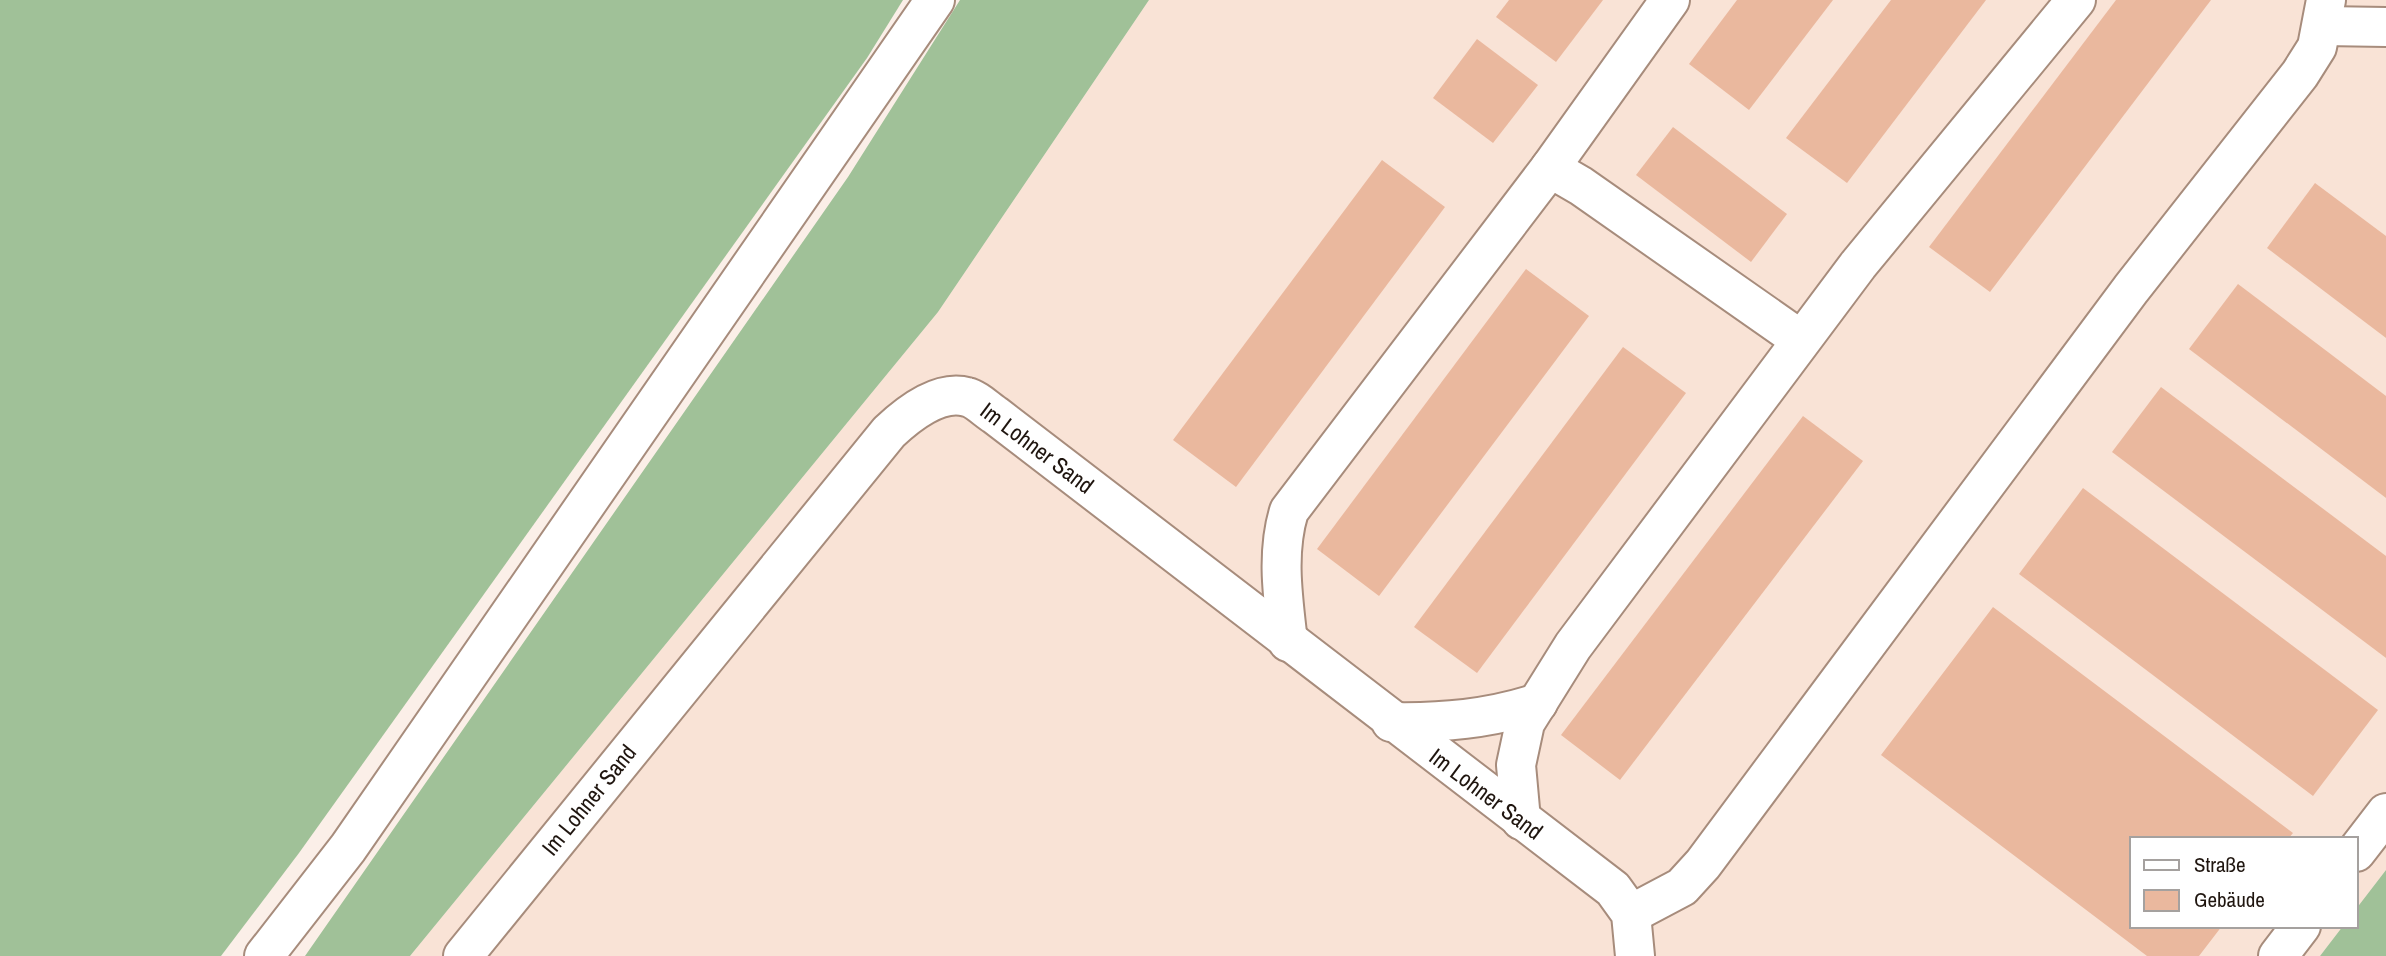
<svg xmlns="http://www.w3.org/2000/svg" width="2386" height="956" font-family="'Archivo Narrow',sans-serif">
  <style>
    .commercial { fill: #f9e3d6 }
    .forest { fill: #a0c198 }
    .building { fill: #eab89e }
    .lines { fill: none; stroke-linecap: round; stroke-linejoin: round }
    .minor-casing { stroke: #a78c7c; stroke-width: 42 }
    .minor { stroke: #fff; stroke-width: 38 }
    .labels { text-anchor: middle; stroke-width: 5; stroke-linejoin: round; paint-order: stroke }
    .street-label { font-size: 23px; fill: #1f150f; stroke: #fff }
  </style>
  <rect width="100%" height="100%" fill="#fbefe8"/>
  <polygon class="commercial" points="1149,0 2386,0 2386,870 2356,909 2356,839 2132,839 2132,926 2343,926 2320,956 410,956 938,312"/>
  <g class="forest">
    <polygon points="0,0 903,0 867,58 299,853 221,956 0,956"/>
    <polygon points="960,0 1149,0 938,312 410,956 305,956 848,177"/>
    <polygon points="2386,870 2386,956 2320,956 2343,926 2356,926 2356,909"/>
  </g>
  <g class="building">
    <polygon points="1509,0 1603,0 1556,62 1496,17"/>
    <polygon points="1737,0 1833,0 1749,110 1689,64"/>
    <polygon points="1891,0 1986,0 1847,183 1786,138"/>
    <polygon points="2116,0 2211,0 1990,292 1929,247"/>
    <polygon points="1477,39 1538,85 1493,143 1433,98"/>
    <polygon points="1673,127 1787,214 1751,262 1636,175"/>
    <polygon points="1382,160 1445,207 1236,487 1173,440"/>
    <polygon points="2315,183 2386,236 2386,338 2267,248"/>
    <polygon points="1526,269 1589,316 1379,596 1317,549"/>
    <polygon points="2238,284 2386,396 2386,498 2189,349"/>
    <polygon points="1623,347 1686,393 1477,673 1414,627"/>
    <polygon points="2161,387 2386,556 2386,658 2112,452"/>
    <polygon points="1803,416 1863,461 1620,780 1561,735"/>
    <polygon points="2083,488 2378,710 2313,796 2019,574"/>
    <polygon points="1993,607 2293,833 2288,839 2132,839 2132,926 2222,926 2199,956 2147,956 1881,755"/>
  </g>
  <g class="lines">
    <defs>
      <g id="minor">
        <polyline points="2324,26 2386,27"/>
        <polyline points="1550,168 1670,0"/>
        <path d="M1288,642C1283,598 1276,553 1289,511L1550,168L1581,186L1801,340"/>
        <path d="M1391,722C1442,723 1489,719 1538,703"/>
        <polyline points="1521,820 1516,765 1525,723 1573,646 1858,265 2076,0"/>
        <polyline points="2356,852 2386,813"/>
        <polyline points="1631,914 1682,887 1703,864 2131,289 2300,74 2317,47 2326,0"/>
        <polyline points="264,956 348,848 935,0"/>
        <path d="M463,956L889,432C907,415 939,389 967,397C976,399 987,410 995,415L1613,889L1631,914L1635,956"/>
        <polyline points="2278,956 2301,926"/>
      </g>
    </defs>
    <use href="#minor" class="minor-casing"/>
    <use href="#minor" class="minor"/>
  </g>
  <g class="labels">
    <g class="street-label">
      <text transform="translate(1037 448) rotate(37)" y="8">Im Lohner Sand</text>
      <text transform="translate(1486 794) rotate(37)" y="8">Im Lohner Sand</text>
      <text transform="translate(589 800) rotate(-51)" y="8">Im Lohner Sand</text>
    </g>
  </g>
  <rect x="2130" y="837" width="228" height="91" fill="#ffffff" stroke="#a5a19f" stroke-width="2"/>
  <rect x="2144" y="860" width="35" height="10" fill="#ffffff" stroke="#a5a19f" stroke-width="2"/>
  <text x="2194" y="872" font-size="21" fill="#1f150f">Straße</text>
  <rect x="2144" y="890" width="35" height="21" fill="#eab89e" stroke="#a5a19f" stroke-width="2"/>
  <text x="2194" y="907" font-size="21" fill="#1f150f">Gebäude</text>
</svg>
